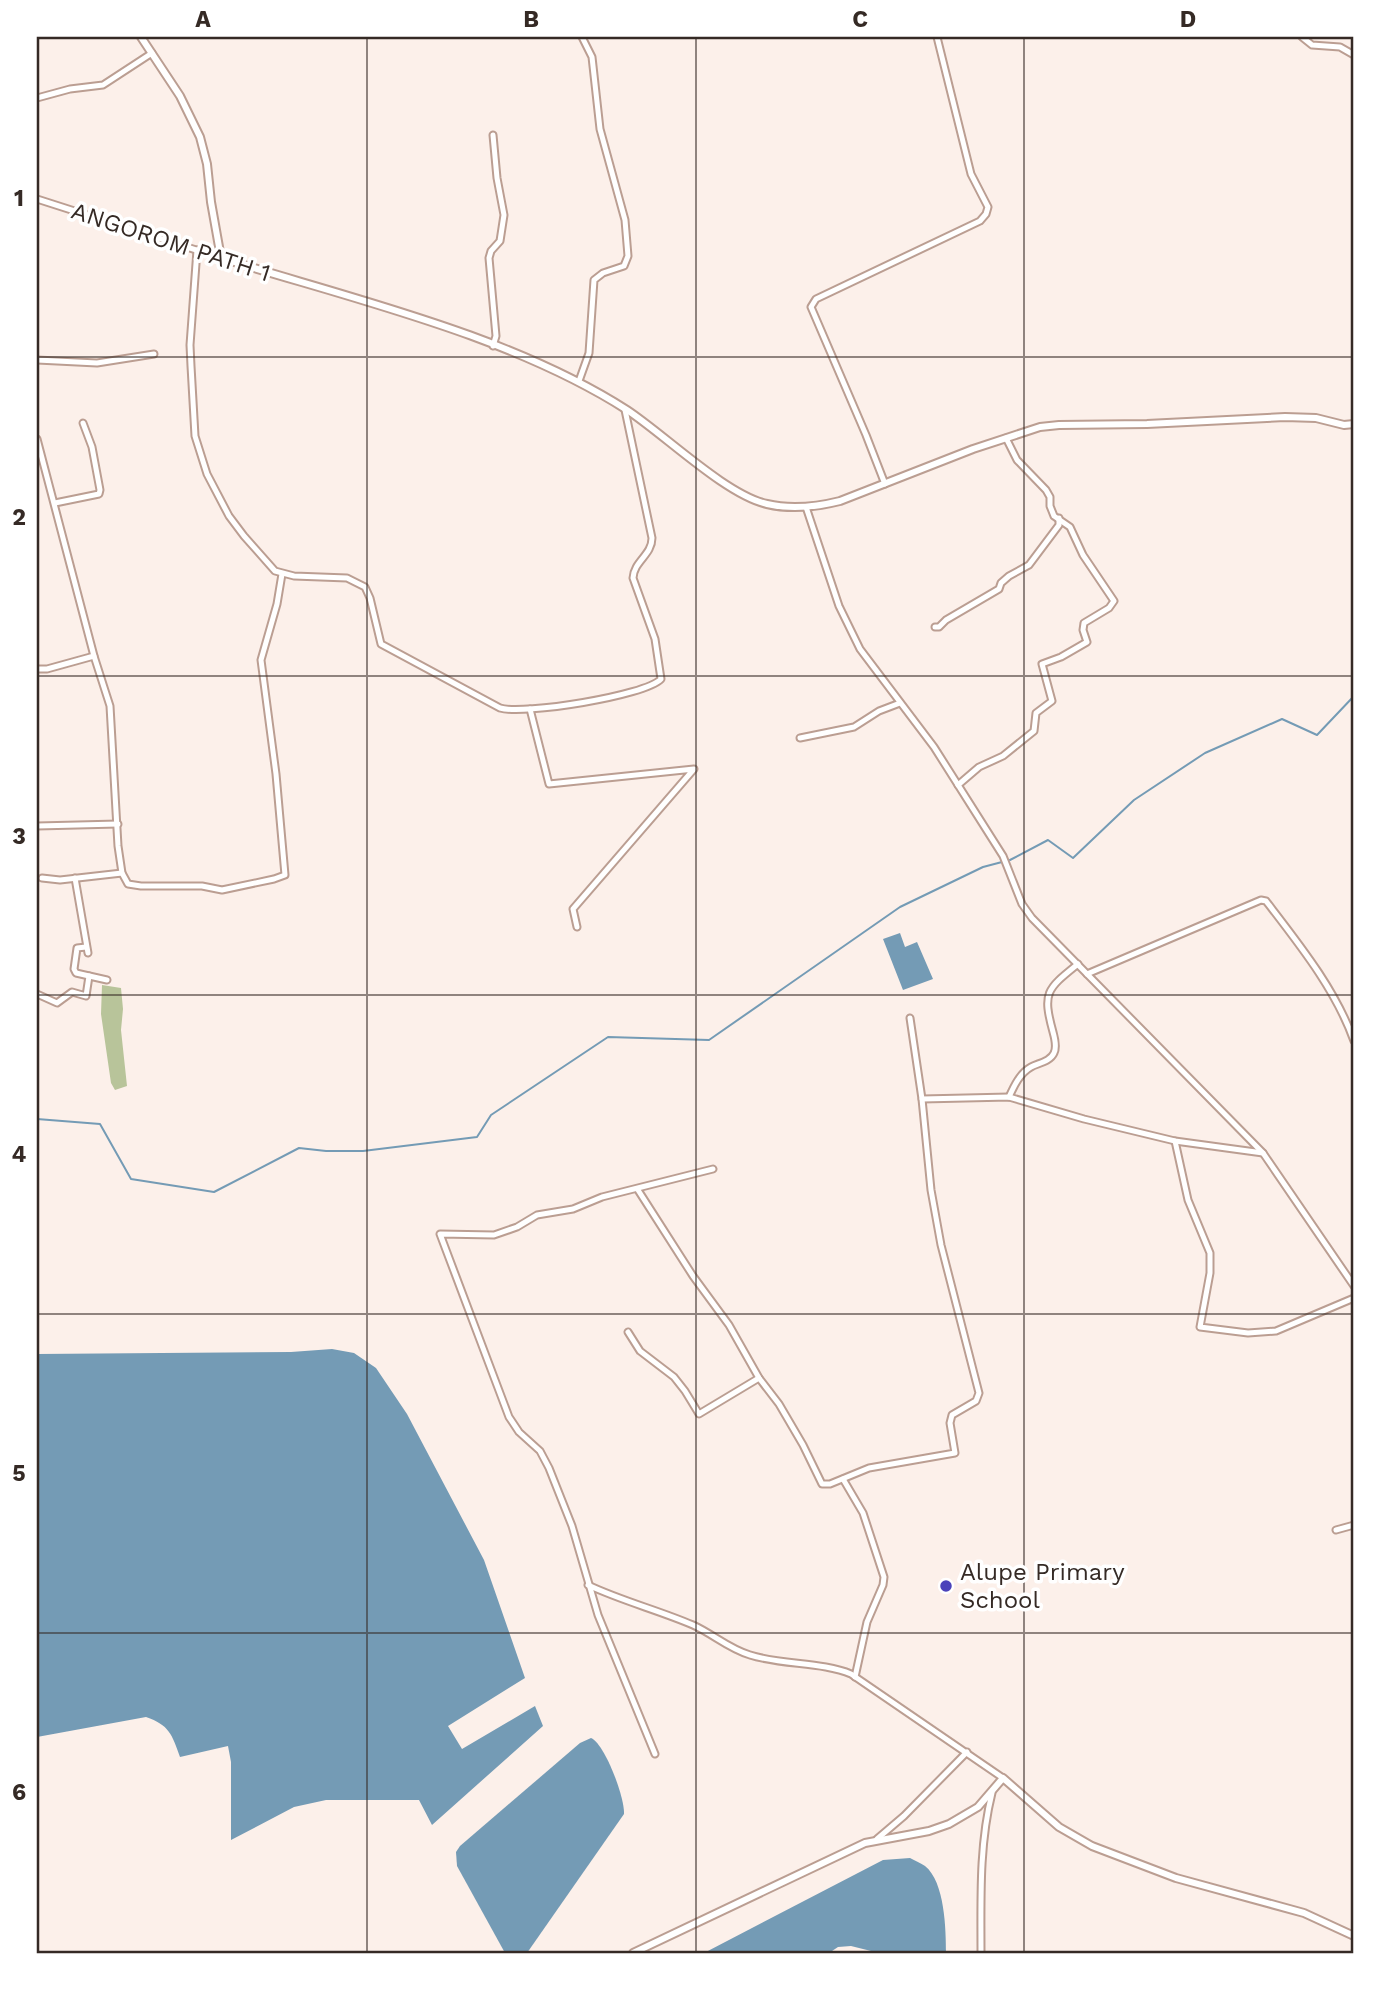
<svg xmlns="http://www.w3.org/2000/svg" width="1391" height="1990" font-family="'Work Sans',sans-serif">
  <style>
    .forest { fill: #b8c49a }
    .water { fill: #749bb5 }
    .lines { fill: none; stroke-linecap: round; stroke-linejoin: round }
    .stream { stroke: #749bb5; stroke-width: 2 }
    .minor-casing { stroke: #bb9e92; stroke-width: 9 }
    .tertiary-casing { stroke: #bb9e92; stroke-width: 10 }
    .minor { stroke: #fff; stroke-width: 5 }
    .tertiary { stroke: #fff; stroke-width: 6 }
    .grid { fill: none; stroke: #352a25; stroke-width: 2; stroke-opacity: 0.55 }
    .poi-dot { fill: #4b43ba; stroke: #fff; stroke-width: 2.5 }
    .labels { text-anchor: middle; stroke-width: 7; stroke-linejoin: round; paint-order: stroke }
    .street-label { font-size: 24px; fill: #352a25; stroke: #fff }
    .poi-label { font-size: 24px; fill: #352a25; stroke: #fff; text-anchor: start }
    .neatline { fill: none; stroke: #352a25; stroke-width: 2.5 }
    .grid-label { font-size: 23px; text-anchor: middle; font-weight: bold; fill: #352a25 }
  </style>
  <rect width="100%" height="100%" fill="#fcf0ea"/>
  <polygon class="forest" points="102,985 121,988 123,1009 121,1030 127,1086 115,1090 111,1083 101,1014"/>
  <g class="water">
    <polygon points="900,933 905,947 917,942 933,979 903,990 883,939"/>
    <path d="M332,1349L354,1353L376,1368L407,1414L484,1560L525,1678L448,1726L462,1749L535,1706L543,1726L432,1825L419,1800H326L294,1807L231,1840V1762L228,1746L180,1757C172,1734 169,1725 146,1717L37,1737V1354L291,1352Z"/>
    <path d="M591,1738C605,1744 625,1798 624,1814L527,1953H505L457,1866L456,1852L460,1846L580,1743Z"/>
    <path d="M910,1858C915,1861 921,1863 925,1866C945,1882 946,1930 946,1953H879L851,1946L838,1947L829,1953H704L883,1860Z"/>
  </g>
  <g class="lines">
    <g class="stream">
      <polyline points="1010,860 1048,840 1073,858 1134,800 1205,753 1282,719 1317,735 1354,696"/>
      <polyline points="37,1119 100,1124 131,1179 214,1192 299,1148 326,1151 363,1151 477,1137 491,1115 608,1037 709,1040 900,907 983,867 1002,862"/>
    </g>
    <defs>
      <g id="minor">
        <polyline points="1302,37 1312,45 1340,47 1354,55"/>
        <polyline points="37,98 70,89 103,85 152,53"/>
        <polyline points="493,135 497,178 504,215 500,241 491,251 489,258 496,336 493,346"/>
        <polyline points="37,199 221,258"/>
        <path d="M197,250L190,345L191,366L195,436L207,474L229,516L244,536L275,571L294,576L347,578L365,587L370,598L381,644L500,708C523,715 645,696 661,679L655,639L633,578C634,561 652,555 652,538L625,410"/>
        <polyline points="37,360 97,363 154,354"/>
        <polyline points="579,381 589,353 594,280 603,273 624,266 628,256 625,220 600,129 592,57 582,37"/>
        <polyline points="37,439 94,656 110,706 118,846 122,873 128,884 141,886 202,886 222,890 274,879 285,875 276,774 261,660 277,604 282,574"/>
        <polyline points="885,484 866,435 811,307 816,299 980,221 986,214 988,207 971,174 937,37"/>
        <polyline points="55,503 99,494 100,490 92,447 83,423"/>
        <polyline points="806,507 839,606 860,649 934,747 1003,856 1022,904 1032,918 1263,1153 1354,1286"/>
        <polyline points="935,627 939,627 946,620 999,589 1001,583 1009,576 1029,565 1059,525 1059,518"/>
        <polyline points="37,669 47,669 94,656"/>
        <polyline points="530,709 549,784 694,769 573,909 577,927"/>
        <polyline points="800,738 854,727 879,711 900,703"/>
        <polyline points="958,785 979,767 1003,756 1034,731 1036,713 1052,701 1042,664 1061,657 1087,642 1083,630 1084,623 1109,608 1114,601 1083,555 1070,527 1054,516 1050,506 1050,497 1046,490 1017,460 1006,438"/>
        <polyline points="37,826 118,824"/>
        <polyline points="42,878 60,880 122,873"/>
        <polyline points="75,878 88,953"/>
        <polyline points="86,947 77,948 74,969 76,973 107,980"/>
        <path d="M1087,974L1261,900L1266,901C1299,944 1336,990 1354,1041"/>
        <polyline points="37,994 57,1003 72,992 86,996 89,976"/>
        <path d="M1009,1097C1014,1086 1020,1073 1031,1067C1038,1063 1050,1062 1054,1053C1057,1047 1055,1039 1053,1032C1042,992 1047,989 1078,964"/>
        <polyline points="922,1099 1009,1097 1084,1119 1175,1141 1263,1153"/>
        <polyline points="1175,1141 1188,1200 1210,1253 1210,1273 1200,1327 1248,1333 1276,1331 1354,1298"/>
        <polyline points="638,1190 693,1276 729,1325 759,1378 779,1404 803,1445 822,1484 830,1484 869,1468 955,1453 950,1423 952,1415 976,1401 979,1393 941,1245 931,1190 922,1099 910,1018"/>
        <polyline points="628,1332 640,1351 674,1377 685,1391 699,1414 759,1378"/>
        <polyline points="843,1479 863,1513 884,1577 883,1585 867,1622 855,1677"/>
        <polyline points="1336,1530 1354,1525"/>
        <path d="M588,1585C622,1601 658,1610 693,1625C713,1634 729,1649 750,1655C781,1665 823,1662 851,1674L1003,1778"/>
        <polyline points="655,1754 598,1615 572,1526 549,1468 540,1451 519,1432 509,1417 440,1234 494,1235 517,1227 537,1215 573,1209 602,1197 713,1169"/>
        <polyline points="877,1839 904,1816 967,1752"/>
        <path d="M981,1953C981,1899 979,1845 992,1793"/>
      </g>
      <g id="tertiary">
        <path d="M141,37L180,96L200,137L207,164L211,202L221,258C353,299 510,335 627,410C665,435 726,495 767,504C792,510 816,507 840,501L973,449L1040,427L1059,425L1147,424L1285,417L1316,418L1344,425L1354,424"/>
        <polyline points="633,1953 865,1843 929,1831 949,1824 978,1807 1003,1778 1059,1827 1092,1846 1176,1878 1304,1913 1354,1936"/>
      </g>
    </defs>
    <use href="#minor" class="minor-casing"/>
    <use href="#tertiary" class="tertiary-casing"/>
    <use href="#minor" class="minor"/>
    <use href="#tertiary" class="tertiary"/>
  </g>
  <path class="grid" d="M367,37V1953M696,37V1953M1024,37V1953M37,357H1354M37,676H1354M37,995H1354M37,1314H1354M37,1633H1354"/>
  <circle class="poi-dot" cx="946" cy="1586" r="7"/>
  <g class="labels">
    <g class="street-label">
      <text transform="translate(171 242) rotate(18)" y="8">ANGOROM PATH 1</text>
    </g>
    <g class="poi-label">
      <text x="960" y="1580">Alupe Primary<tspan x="960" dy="28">School</tspan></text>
    </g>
  </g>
  <rect width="1391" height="1990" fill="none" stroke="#ffffff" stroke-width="77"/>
  <rect x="38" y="38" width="1314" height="1914" class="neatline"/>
  <g class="grid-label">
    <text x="203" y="27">A</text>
    <text x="531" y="27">B</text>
    <text x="860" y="27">C</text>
    <text x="1188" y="27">D</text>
    <text x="19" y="206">1</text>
    <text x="19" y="525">2</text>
    <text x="19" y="844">3</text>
    <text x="19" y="1162">4</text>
    <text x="19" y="1481">5</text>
    <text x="19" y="1800">6</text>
  </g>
</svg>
